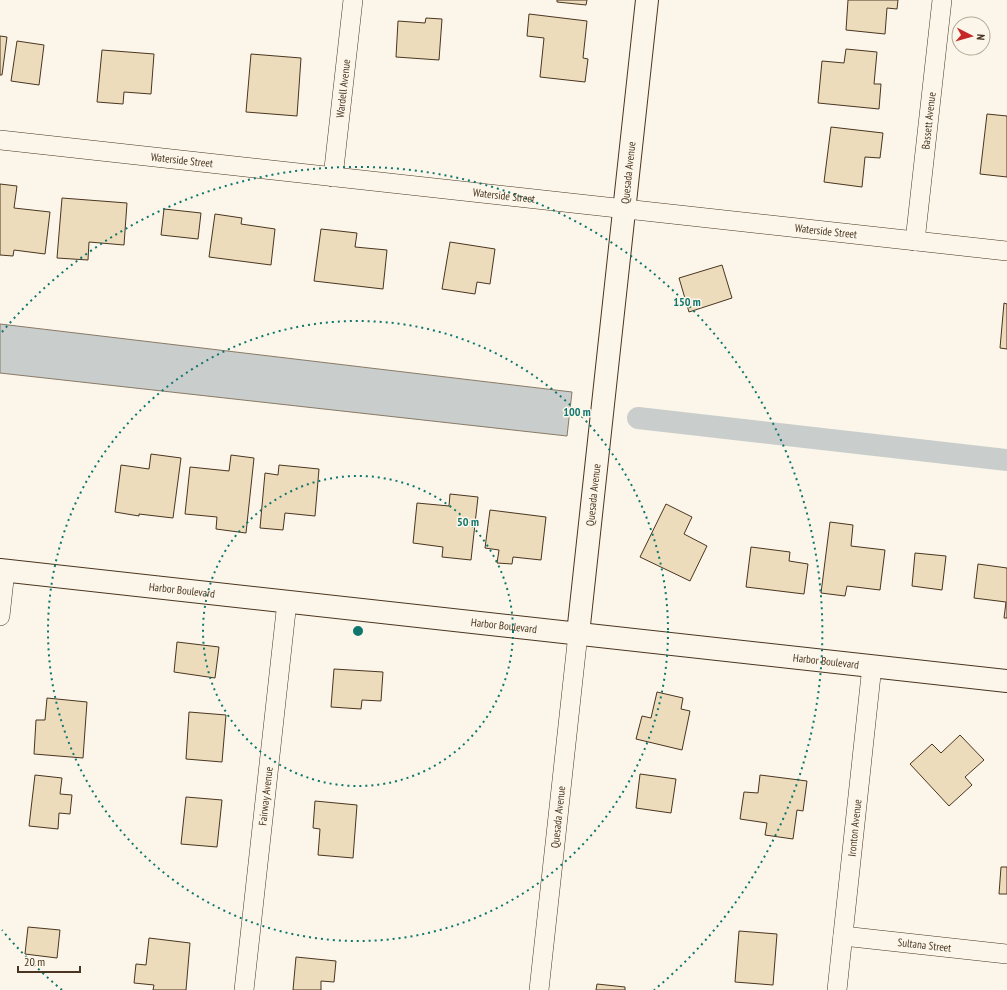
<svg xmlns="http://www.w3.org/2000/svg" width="1007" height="990" font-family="'PT Sans Narrow',sans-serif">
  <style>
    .water { fill: #c9cecd; stroke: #887966 }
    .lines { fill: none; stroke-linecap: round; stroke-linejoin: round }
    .canal { stroke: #c9cecd; stroke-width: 22 }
    .building { fill: #ecdcbc; stroke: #4a3520 }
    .street-casing { stroke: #4a3520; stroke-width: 20 }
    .secondary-casing { stroke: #4a3520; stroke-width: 24 }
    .street { stroke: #fbf6e9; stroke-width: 19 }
    .secondary { stroke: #fbf6e9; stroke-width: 22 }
    .ring { fill: none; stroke: #0f766e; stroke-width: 2; stroke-dasharray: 2 4 }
    .labels { text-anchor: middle; stroke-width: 3; stroke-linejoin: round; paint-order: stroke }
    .street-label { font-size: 11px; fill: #4a3520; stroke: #fbf6e9 }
    .centre { fill: #0f766e; stroke: #fbf6e9; stroke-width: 2 }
    .ring-label { font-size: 12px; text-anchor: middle; font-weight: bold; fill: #0f766e; stroke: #fbf6e9; stroke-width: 3; stroke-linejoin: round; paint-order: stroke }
  </style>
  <rect width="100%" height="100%" fill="#fbf6e9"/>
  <polygon class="water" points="0,324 572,392 567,436 0,373"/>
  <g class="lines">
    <polyline class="canal" points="638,418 1007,460"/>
  </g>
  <g class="building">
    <polygon points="557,0 587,0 586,5 557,2"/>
    <polygon points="848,0 898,0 897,9 887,8 885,34 846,30"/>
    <polygon points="529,14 587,21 583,58 588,59 585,82 540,77 544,38 527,36"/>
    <polygon points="426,18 442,19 439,60 396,57 398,21 425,23"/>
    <polygon points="0,36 7,37 2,75 0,75"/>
    <polygon points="17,41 44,45 39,85 11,81"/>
    <polygon points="846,49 877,52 874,84 881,84 879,109 818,103 822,61 844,63"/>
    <polygon points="102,50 154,54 151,94 124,92 123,104 97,102"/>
    <polygon points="251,54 301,58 297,116 246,112"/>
    <polygon points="987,114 1007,116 1007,177 980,174"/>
    <polygon points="831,127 883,133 880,158 865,157 862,187 824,182"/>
    <polygon points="0,184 17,186 14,208 50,212 45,254 14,250 13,256 0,255"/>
    <polygon points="62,198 127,203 124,245 89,242 88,260 57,258"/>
    <polygon points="164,209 201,213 198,239 161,235"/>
    <polygon points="215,214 242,218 241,224 275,229 271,265 209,257"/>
    <polygon points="321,229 357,233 355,247 387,250 383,289 314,281"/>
    <polygon points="450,242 495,249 490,284 477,282 475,294 442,289"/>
    <polygon points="722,265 732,298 689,312 679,278"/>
    <polygon points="1004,303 1007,304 1007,349 1000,348"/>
    <polygon points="151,454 181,458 173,518 139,514 139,516 115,512 121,465 149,469"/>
    <polygon points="231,455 254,458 246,533 216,529 217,517 185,514 190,467 229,471"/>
    <polygon points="279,465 319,469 315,516 285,513 283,530 260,528 265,473 278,475"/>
    <polygon points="450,494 478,497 471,560 442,557 443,547 413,543 417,503 449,506"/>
    <polygon points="666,504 692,517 684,534 707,546 690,581 640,557"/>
    <polygon points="490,510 546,517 541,560 513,557 512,564 497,563 499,550 485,548"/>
    <polygon points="830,522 853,525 851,546 885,550 880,590 847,586 845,596 821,593"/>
    <polygon points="751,547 790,552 789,561 808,564 804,594 746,587"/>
    <polygon points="915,553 946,556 942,590 912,586"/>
    <polygon points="978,564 1007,568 1007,618 1004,618 1006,602 974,598"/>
    <polygon points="177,642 219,647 215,678 174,672"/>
    <polygon points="334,669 383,672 381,701 362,700 361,709 331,707"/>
    <polygon points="657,692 683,698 681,709 690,711 682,750 636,739 642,716 651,718"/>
    <polygon points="47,698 87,702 83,758 34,754 36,720 45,720"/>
    <polygon points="189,712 226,715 222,762 186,759"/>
    <polygon points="960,735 984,760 965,777 972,785 949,806 910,764 932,744 941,753"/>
    <polygon points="640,774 676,779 671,813 636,808"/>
    <polygon points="35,775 62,778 60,794 72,795 70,814 59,813 58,829 29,826"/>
    <polygon points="760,775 807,781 803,811 797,810 793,839 765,835 767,823 740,819 744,792 758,793"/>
    <polygon points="186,797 222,800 217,847 181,844"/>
    <polygon points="315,801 357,805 353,858 318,855 320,829 313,828"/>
    <polygon points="1001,867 1007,867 1007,894 999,894"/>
    <polygon points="28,927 60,930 57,958 25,954"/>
    <polygon points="739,931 777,934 773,985 735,982"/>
    <polygon points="149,938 190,943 186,990 153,990 154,985 134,983 136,964 146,965"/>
    <polygon points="296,957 336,961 334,982 321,981 321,990 293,990"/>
    <polygon points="597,984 625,987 625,990 596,990"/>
  </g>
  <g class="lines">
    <defs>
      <g id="street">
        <path id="s1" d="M0,140L1007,251"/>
        <path id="s2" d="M333,177L353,0"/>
        <path id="s3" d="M915,241L942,0"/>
        <polyline points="0,616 5,571"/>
        <path id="s4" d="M843,936L1007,954"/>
        <path id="s5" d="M244,990L287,602"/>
        <path id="s6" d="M539,990L578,634"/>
        <path id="s7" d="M837,990L872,666"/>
      </g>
      <g id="secondary">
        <path id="s8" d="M0,570L1007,681"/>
        <path id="s9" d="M578,634L647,0"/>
      </g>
    </defs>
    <use href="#street" class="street-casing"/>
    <use href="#secondary" class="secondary-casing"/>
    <use href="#street" class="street"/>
    <use href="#secondary" class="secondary"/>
  </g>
  <g class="ring">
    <circle cx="358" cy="631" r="155"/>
    <circle cx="358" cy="631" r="310"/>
    <path d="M62 990A465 465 0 0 1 2 930M2 332A465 465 0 1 1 654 990"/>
  </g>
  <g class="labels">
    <g class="street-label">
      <text dy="4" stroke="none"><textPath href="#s2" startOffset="89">Wardell Avenue</textPath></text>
      <text dy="4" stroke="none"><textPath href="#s3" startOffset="121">Bassett Avenue</textPath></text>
      <text dy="4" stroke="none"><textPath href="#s1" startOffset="183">Waterside Street</textPath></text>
      <text dy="4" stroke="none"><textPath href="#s9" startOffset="464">Quesada Avenue</textPath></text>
      <text dy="4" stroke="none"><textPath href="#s1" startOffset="507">Waterside Street</textPath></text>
      <text dy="4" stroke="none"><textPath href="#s1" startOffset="831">Waterside Street</textPath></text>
      <text dy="4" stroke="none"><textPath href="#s9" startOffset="140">Quesada Avenue</textPath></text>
      <text dy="4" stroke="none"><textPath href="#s8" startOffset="183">Harbor Boulevard</textPath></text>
      <text dy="4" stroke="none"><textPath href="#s8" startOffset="507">Harbor Boulevard</textPath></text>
      <text dy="4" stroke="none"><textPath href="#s8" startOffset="831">Harbor Boulevard</textPath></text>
      <text dy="4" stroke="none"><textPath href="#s5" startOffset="195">Fairway Avenue</textPath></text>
      <text dy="4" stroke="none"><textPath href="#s6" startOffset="174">Quesada Avenue</textPath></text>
      <text dy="4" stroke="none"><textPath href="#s7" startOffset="163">Ironton Avenue</textPath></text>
      <text dy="4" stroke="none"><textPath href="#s4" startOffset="82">Sultana Street</textPath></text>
    </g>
  </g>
  <circle cx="358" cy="631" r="6" class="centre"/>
  <g class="ring-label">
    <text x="687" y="306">150 m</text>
    <text x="577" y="416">100 m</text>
    <text x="468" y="526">50 m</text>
  </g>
  <g transform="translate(971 36) rotate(96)"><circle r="19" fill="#fbf6e9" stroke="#b4a999"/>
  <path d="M0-3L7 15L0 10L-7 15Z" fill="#c62828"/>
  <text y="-6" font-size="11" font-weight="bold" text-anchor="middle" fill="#4a3520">N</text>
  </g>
  <path d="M18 966v6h62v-6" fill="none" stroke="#4a3520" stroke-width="2"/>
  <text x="24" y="966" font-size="12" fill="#4a3520" stroke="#fbf6e9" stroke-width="3" paint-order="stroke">20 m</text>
</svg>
